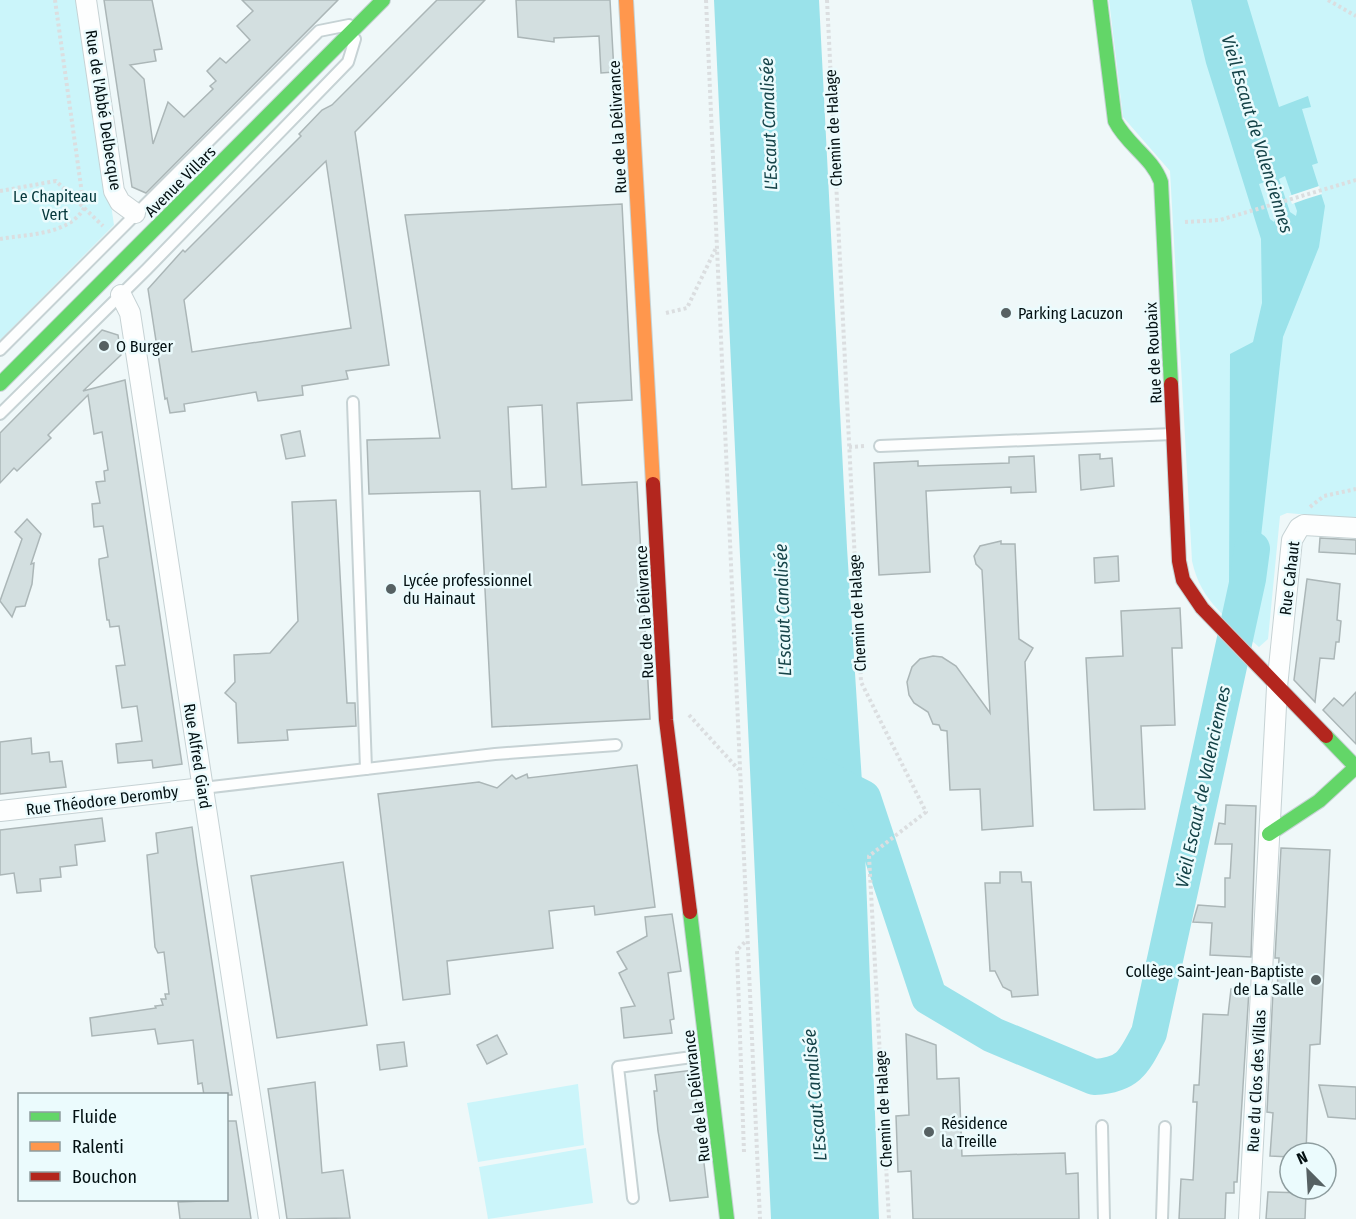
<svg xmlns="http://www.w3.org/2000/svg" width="1356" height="1219" font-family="'Fira Sans Condensed',sans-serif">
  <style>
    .green { fill: #cbf5fa }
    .water { fill: #9ae2ea; fill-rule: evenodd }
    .pier { fill: #eff8f9 }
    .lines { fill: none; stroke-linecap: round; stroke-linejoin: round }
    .river { stroke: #9ae2ea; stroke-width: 36 }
    .building { fill: #d3dfe0; stroke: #abb6b7; stroke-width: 1.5; fill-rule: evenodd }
    .lane-casing { stroke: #c6d2d4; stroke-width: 14 }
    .street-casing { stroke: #c6d2d4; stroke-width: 22 }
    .fast-casing { stroke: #c6d2d4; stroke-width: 16 }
    .slow-casing { stroke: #c6d2d4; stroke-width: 16 }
    .jam-casing { stroke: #c6d2d4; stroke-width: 16 }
    .path { stroke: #dbdee0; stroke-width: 4; stroke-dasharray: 3 3; stroke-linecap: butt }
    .lane { stroke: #fdfefe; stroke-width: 10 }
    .street { stroke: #fdfefe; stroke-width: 20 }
    .fast { stroke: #63d668; stroke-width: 14 }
    .slow { stroke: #ff974d; stroke-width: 14 }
    .jam { stroke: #b3261e; stroke-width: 14 }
    .poi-dot { fill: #566163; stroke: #ebfbfd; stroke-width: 2 }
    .labels { text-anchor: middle; stroke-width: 5; stroke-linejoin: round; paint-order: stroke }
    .street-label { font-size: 16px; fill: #031012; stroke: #ebfbfd }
    .park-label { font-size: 16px; fill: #05373b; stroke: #ebfbfd }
    .poi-label { font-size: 16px; fill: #031012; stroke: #ebfbfd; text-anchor: start }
    .water-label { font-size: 18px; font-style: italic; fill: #154348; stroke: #ebfbfd }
  </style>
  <rect width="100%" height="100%" fill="#eff8f9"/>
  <g class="green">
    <polygon points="0,0 81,0 114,225 0,340"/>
    <path d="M1109,0H1356V519L1287,513L1280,516L1268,639L1259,647C1229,619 1201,603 1192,561L1170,171L1123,117Z"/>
    <polygon points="578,1084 584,1145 478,1162 467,1103"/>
    <polygon points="586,1148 593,1203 488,1219 479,1167"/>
  </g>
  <g class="water">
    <polygon points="714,0 819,0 847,548 863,798 879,1219 771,1219"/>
    <path d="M1191,0H1247L1279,107L1308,96L1311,107L1302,109L1318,163L1312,165L1325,206L1319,247L1283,337L1257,573L1234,622L1229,617L1235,603L1229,589L1230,354L1253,342L1262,303L1261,239L1206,63ZM1285,176L1297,211L1296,216L1290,212L1279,179ZM1265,182L1277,217L1274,222L1270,219L1259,184Z"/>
  </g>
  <polygon class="pier" points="1319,186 1322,194 1306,199 1305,196 1306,199 1292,204 1289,196"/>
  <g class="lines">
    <path class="river" d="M818,775L863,798L929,997L993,1035L1094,1077C1129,1075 1134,1062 1149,1033L1248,579L1252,549"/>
  </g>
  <g class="building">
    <polygon points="104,0 152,0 162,49 154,50 156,61 130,65 144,79 153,144 168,102 184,117 213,89 210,86 216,81 207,71 220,58 226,63 250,40 237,26 253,11 242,0 338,0 146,193 132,187"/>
    <path d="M437,0H485L355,132L389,365L346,371L348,379L302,386L303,395L258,401L256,392L184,404L185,411L170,413L167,398L165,399L148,289L183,250L185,252L301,136L299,134L322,110L332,105ZM326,161L351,328L192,352L184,300Z"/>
    <polygon points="516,0 610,0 614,72 601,73 599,36 554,38 554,42 518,37"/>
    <path d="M622,204L632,400L577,403L582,485L637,482L650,719L492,727L480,491L369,494L367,440L440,438L405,215ZM542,405L546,487L512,489L508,407Z"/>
    <polygon points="102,330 118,335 121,355 83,391 125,380 182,764 153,768 152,760 118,763 116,744 142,741 137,706 122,708 116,666 125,665 119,626 110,627 109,620 107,620 99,564 99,559 108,557 103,526 94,527 92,504 100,503 96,482 105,481 104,471 108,470 102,432 94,434 88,395 48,435 51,438 17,471 14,468 0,483 0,433"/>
    <polygon points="300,431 305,456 286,459 281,435"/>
    <polygon points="1100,454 1100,459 1112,458 1114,486 1081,490 1079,455"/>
    <polygon points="1034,456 1036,492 1011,493 1011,487 926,491 930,572 879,575 874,463 918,461 918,466 1009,463 1009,457"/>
    <polygon points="336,500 347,703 355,703 356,726 287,730 288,740 238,743 236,703 225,693 235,682 234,655 270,653 298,621 292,502"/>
    <polygon points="27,519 41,534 31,564 34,563 32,584 25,606 16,607 12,617 0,601 22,539 15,532"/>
    <polygon points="1320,538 1356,540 1356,554 1319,552"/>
    <polygon points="1001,541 1001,544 1015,544 1019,639 1033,648 1025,662 1033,826 982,830 980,789 950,790 947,731 941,730 939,725 933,724 928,712 914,703 909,695 907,682 912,667 920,659 933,656 942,657 956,666 990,713 982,570 976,564 974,556 980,546"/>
    <polygon points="1118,556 1119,581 1095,583 1094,558"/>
    <polygon points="1307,579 1340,584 1337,620 1341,621 1339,642 1336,642 1334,659 1320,658 1315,702 1294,680"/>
    <polygon points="1180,608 1182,648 1172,648 1175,725 1141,726 1145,809 1094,810 1086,658 1123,656 1121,611"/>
    <polygon points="1356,692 1356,744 1323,710 1334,698 1343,706"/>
    <polygon points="31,738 32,754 49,752 50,762 62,761 66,787 0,794 0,742"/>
    <polygon points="637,765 655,907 595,915 594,906 549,911 553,948 447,961 450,994 403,1000 378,794 479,782 497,788 512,775 516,779 527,774 528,778"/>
    <polygon points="1226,805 1256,806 1251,957 1210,955 1212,923 1193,922 1198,905 1225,907 1225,878 1230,878 1232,844 1215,844 1219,823 1225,824"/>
    <polygon points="102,818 105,841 75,845 77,865 60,867 61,877 40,879 41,891 17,893 14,873 0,875 0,830"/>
    <polygon points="192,827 197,863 232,1095 204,1095 202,1083 198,1084 193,1040 158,1044 155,1029 92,1036 90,1018 156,1008 155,1006 163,1005 161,999 166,999 165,994 169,994 164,952 158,953 155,947 147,855 158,853 156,833"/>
    <polygon points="1281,848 1330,850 1320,1044 1310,1045 1306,1153 1290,1153 1290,1157 1270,1156 1273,1113 1267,1112 1273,991 1277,991 1279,958 1275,958"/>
    <polygon points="343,862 367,1025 277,1038 251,876"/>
    <polygon points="1000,872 1021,872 1022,882 1031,882 1038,995 1012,997 1011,991 1003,987 995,971 990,971 985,883 1000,883"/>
    <polygon points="672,914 681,971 668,973 674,1019 670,1020 672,1033 624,1038 621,1008 635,1006 619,973 627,969 617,952 647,936 645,917"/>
    <polygon points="1231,989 1249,990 1237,1182 1234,1182 1234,1193 1226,1193 1225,1219 1179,1219 1181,1179 1193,1180 1197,1102 1193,1102 1194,1085 1199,1085 1203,1014 1228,1015"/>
    <polygon points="906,1034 936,1045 937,1079 959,1078 962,1156 1065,1153 1066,1174 1078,1173 1079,1219 913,1219 911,1171 898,1172 896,1116 909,1115"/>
    <polygon points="497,1035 507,1054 487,1064 477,1045"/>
    <polygon points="404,1042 407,1066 380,1070 377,1045"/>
    <polygon points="693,1070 708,1197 670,1201 658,1131 654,1091 657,1091 655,1075"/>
    <polygon points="315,1082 322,1173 343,1170 350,1218 287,1219 268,1089"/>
    <polygon points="1319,1085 1356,1087 1356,1119 1328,1117"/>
    <polygon points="226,1121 236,1121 251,1219 180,1219 178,1202 226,1200"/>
    <polygon points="1268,1192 1306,1193 1305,1219 1266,1219"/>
  </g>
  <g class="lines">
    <defs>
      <g id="lane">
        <polyline points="0,350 319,31 349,25"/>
        <polyline points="353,402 366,769"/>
        <polyline points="0,414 147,269 348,62 355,39"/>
        <polyline points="880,446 1173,434"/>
        <polyline points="203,788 495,754 616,745"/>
        <polyline points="1102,1126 1104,1219"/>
        <polyline points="633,1198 618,1067 707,1055"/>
        <polyline points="1162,1219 1165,1127"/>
      </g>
      <g id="street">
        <polyline points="86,0 114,191 120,202 135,213"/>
        <polyline points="121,295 130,313 269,1219"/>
        <polyline points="0,811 203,788"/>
        <polyline points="1249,1219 1277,687 1292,540 1299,528 1304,525 1356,528"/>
      </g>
      <g id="fast">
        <path d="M1100,0L1115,121C1127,145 1152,157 1161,182L1171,384"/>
        <polyline points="0,384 383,0"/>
        <polyline points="1269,834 1319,801 1356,767 1326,736"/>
        <polyline points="690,912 727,1219"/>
      </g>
      <polyline id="slow" points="626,0 653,484"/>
      <g id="jam">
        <polyline points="1171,384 1179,561 1183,580 1202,608 1326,736"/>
        <polyline points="653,484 666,720 690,912"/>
      </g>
    </defs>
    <use href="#lane" class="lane-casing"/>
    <use href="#street" class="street-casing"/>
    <use href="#fast" class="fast-casing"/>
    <use href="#slow" class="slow-casing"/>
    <use href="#jam" class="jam-casing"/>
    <g class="path">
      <polyline points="706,0 760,1219"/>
      <polyline points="827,0 861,682 926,812 869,856 889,1219"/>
      <polyline points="1328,0 1356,16"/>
      <polyline points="0,191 56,181 103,226"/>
      <polyline points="1185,222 1220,220 1356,180"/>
      <path d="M0,239C28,234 69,235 84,208L55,0"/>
      <polyline points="666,313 687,308 716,248"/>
      <polyline points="849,447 866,446"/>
      <polyline points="1310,507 1324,496 1356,489"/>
      <polyline points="689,715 739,770"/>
      <polyline points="744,1152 737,950 746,941"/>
    </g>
    <use href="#lane" class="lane"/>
    <use href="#street" class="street"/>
    <use href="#fast" class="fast"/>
    <use href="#slow" class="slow"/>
    <use href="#jam" class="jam"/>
  </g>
  <g class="poi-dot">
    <circle cx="1006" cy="313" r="6"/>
    <circle cx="104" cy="346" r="6"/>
    <circle cx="391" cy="589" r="6"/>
    <circle cx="1316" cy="980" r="6"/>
    <circle cx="929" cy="1132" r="6"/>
  </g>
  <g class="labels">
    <g class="street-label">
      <text transform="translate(104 110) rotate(81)" y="6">Rue de l'Abbé Delbecque</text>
      <text transform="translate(617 127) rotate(-93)" y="6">Rue de la Délivrance</text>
      <text transform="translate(833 128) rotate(-93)" y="6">Chemin de Halage</text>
      <text transform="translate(180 181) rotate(-45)" y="6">Avenue Villars</text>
      <text transform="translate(1153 353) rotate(-93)" y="6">Rue de Roubaix</text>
      <text transform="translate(1289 578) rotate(-83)" y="6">Rue Cahaut</text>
      <text transform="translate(644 612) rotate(-93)" y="6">Rue de la Délivrance</text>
      <text transform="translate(857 613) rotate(-93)" y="6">Chemin de Halage</text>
      <text transform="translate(198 756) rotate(81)" y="6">Rue Alfred Giard</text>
      <text transform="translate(102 800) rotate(-7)" y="6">Rue Théodore Deromby</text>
      <text transform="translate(1256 1081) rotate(-87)" y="6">Rue du Clos des Villas</text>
      <text transform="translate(696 1096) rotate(-97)" y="6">Rue de la Délivrance</text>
      <text transform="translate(883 1109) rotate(-93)" y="6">Chemin de Halage</text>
    </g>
    <g class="park-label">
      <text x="55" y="202">Le Chapiteau<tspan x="55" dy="18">Vert</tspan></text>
    </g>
    <g class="poi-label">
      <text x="1018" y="319">Parking Lacuzon</text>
      <text x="116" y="352">O Burger</text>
      <text x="403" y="586">Lycée professionnel<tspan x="403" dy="18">du Hainaut</tspan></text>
      <text x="1304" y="977" text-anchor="end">Collège Saint-Jean-Baptiste<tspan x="1304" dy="18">de La Salle</tspan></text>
      <text x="941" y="1129">Résidence<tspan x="941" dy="18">la Treille</tspan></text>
    </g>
    <g class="water-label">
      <text transform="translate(769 124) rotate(-92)" y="6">L'Escaut Canalisée</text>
      <text transform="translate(1257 134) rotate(73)" y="6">Vieil Escaut de Valenciennes</text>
      <text transform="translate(783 610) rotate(-92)" y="6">L'Escaut Canalisée</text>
      <text transform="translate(1203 787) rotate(-78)" y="6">Vieil Escaut de Valenciennes</text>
      <text transform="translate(815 1095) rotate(-95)" y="6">L'Escaut Canalisée</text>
    </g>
  </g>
  <rect x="18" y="1093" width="210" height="108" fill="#ebfbfd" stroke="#8e9d9f" stroke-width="1.5"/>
  <rect x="30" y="1112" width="30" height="9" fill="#63d668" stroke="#8e9d9f" stroke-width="1.5"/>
  <text x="72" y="1123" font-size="18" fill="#031012">Fluide</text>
  <rect x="30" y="1142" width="30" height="9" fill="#ff974d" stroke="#8e9d9f" stroke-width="1.5"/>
  <text x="72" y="1153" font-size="18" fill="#031012">Ralenti</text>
  <rect x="30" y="1172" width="30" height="9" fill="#b3261e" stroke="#8e9d9f" stroke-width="1.5"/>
  <text x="72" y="1183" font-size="18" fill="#031012">Bouchon</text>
  <g transform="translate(1308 1171) rotate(336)"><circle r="28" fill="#ebfbfd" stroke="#8e9d9f" stroke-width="1.5"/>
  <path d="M0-4.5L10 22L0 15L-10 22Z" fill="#566163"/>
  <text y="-9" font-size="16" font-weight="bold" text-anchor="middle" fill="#031012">N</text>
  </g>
</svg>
